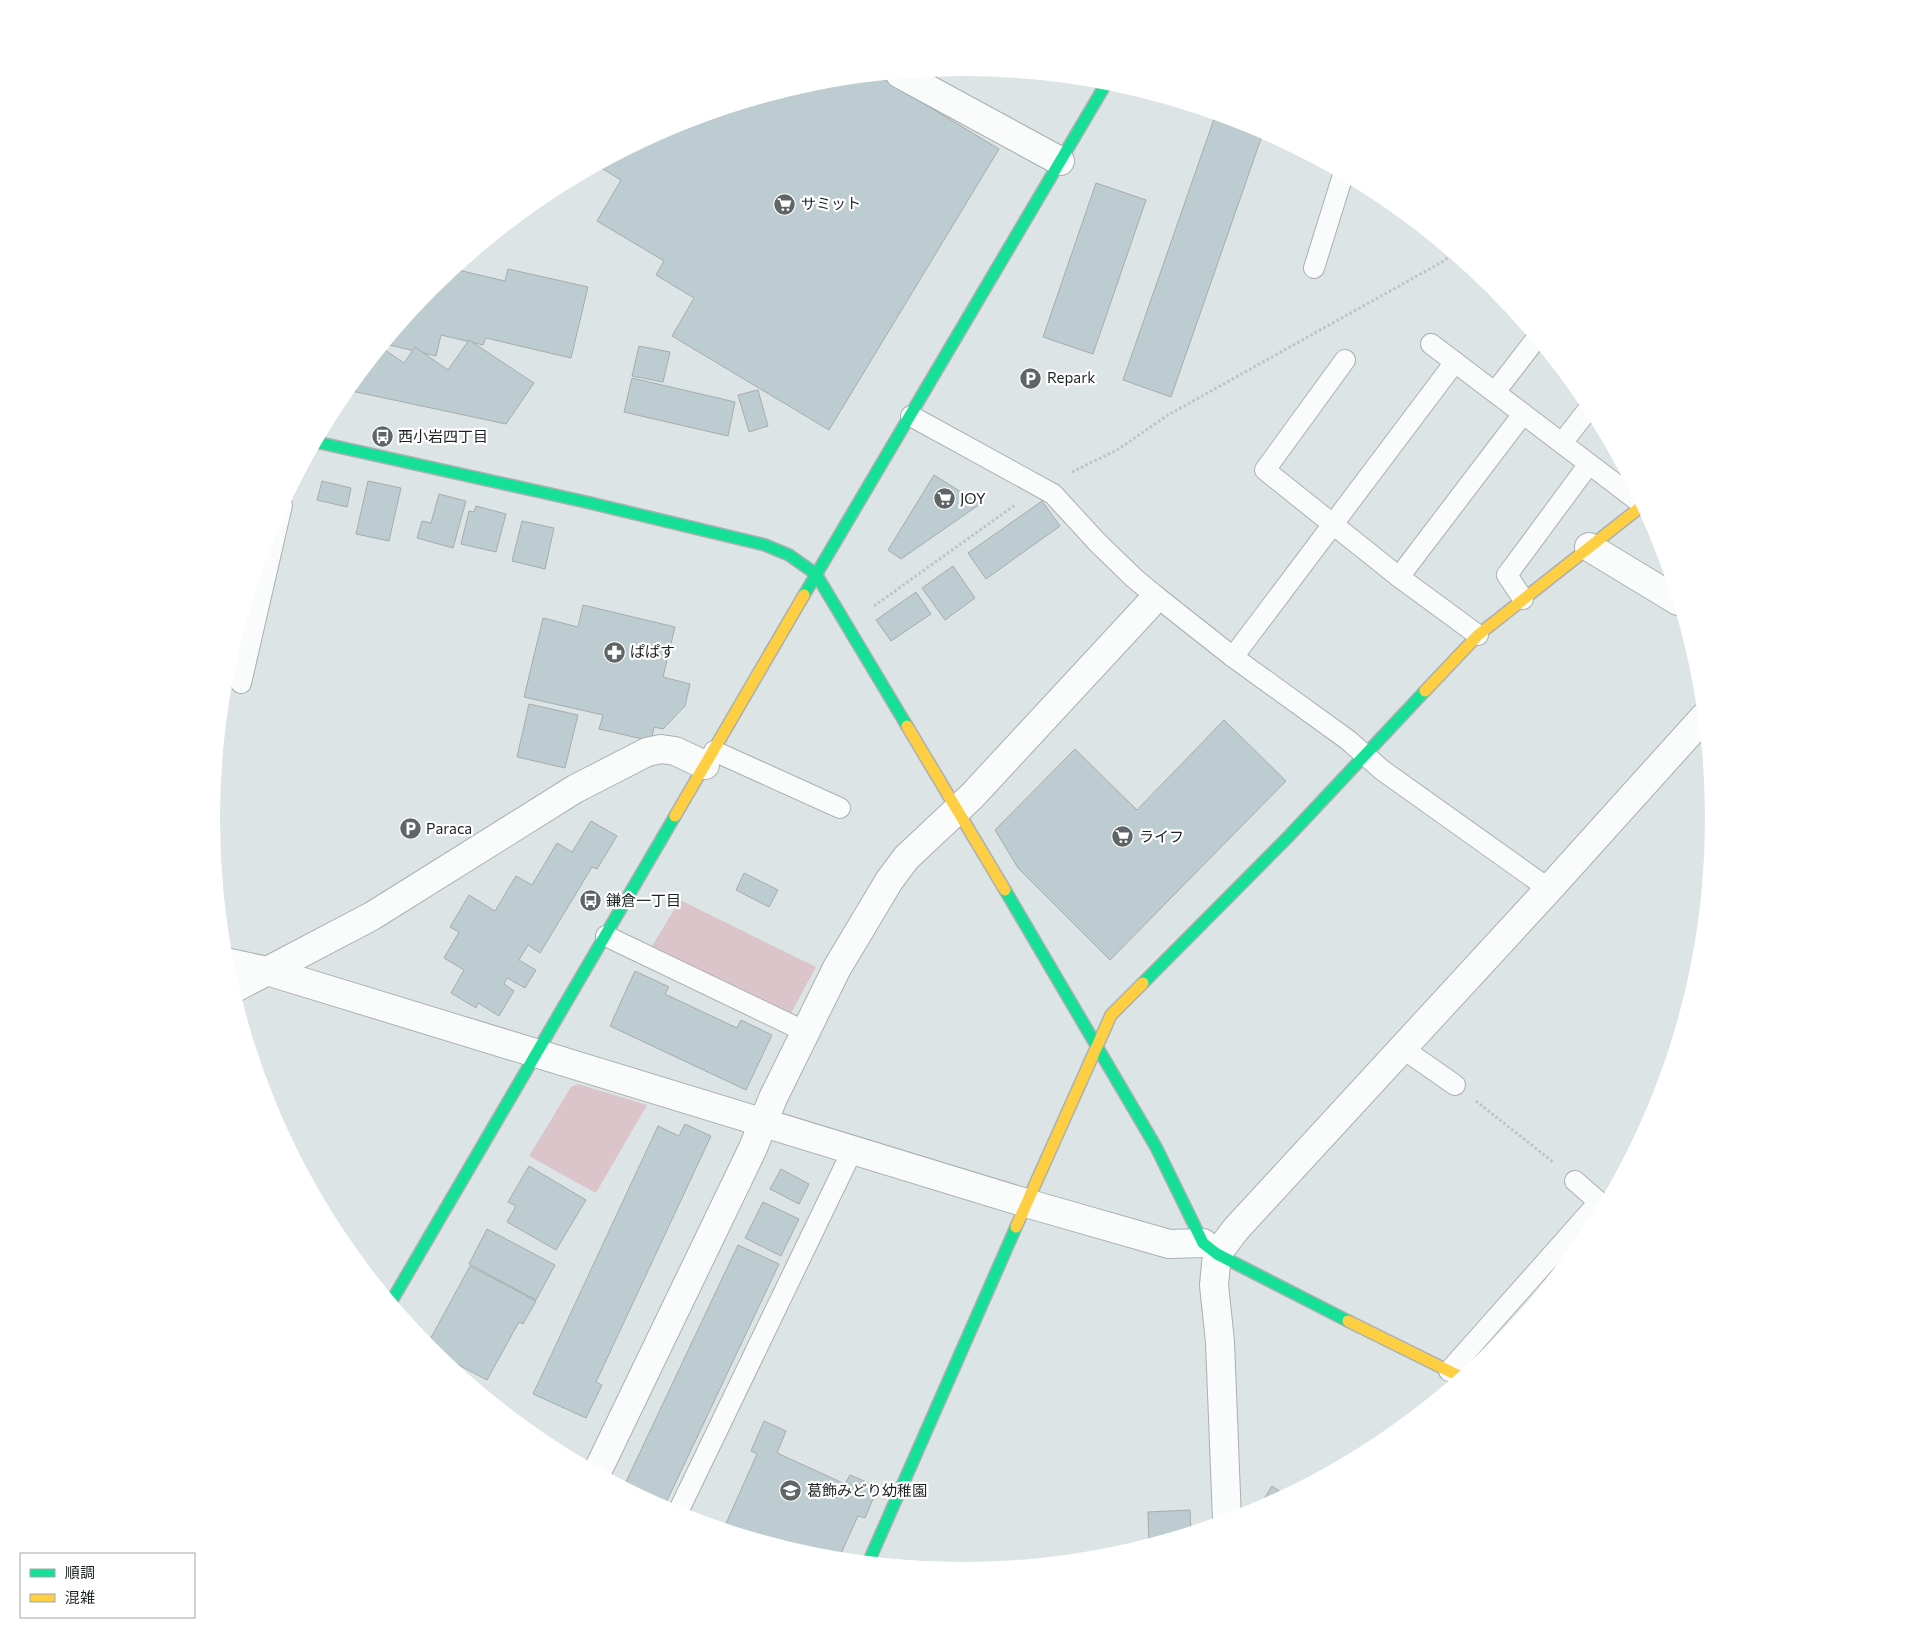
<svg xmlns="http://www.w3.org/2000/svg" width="1925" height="1638" font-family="Commissioner,'Noto Sans JP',sans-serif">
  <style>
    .green { fill: #dcc4cb }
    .building { fill: #bdccd0; stroke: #a6acad }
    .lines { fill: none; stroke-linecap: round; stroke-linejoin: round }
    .lane-casing { stroke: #aab0b1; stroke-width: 22 }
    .street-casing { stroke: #aab0b1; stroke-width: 30 }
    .fast-casing { stroke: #aab0b1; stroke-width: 14 }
    .slow-casing { stroke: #aab0b1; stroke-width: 14 }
    .path { stroke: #c0c3c4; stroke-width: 3; stroke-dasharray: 2.5 2.5; stroke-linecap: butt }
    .lane { stroke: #fafbfb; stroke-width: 20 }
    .street { stroke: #fafbfb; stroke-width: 28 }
    .fast { stroke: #16e098; stroke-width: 11 }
    .slow { stroke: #ffcf43; stroke-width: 11 }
    .labels { text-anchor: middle; stroke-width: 4.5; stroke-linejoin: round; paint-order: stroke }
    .poi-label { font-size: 15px; fill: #1c2122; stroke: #fff; text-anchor: start }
  </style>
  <rect width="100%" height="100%" fill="#dce4e6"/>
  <g class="green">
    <polygon points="680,900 816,967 791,1013 652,946"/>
    <polygon points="578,1084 647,1105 596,1193 529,1156 571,1087"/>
  </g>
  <g class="building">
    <polygon points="878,76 999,149 829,430 672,336 694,298 656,275 664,261 597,221 621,180 598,166 675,125 816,82"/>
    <polygon points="1214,119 1262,136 1171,397 1123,380"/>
    <polygon points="1096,183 1146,200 1093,354 1043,337"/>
    <polygon points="454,269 505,281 508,269 588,287 571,358 486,338 483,345 441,335 436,356 385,344 431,287"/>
    <polygon points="469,340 534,383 506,424 347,390 382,348 404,363 415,347 448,370"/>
    <polygon points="639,346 670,352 663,382 632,376"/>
    <polygon points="632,378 735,402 728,436 624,412"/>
    <polygon points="758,390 768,426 749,432 738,395"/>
    <polygon points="934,475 980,504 901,559 888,550"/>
    <polygon points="322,481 351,488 347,507 317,500"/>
    <polygon points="368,481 401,488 389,541 356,534"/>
    <polygon points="439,494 466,501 453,548 417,538 422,521 431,523"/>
    <polygon points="1042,501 1060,526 986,579 968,553"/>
    <polygon points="476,506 506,514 496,552 461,544 469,511 474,512"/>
    <polygon points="522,521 554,528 545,569 512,561"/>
    <polygon points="953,566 975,598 945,620 922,588"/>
    <polygon points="916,592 931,614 891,641 876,620"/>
    <polygon points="250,593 256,594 249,621 241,620"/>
    <polygon points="583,605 675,627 663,677 690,684 685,706 663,729 654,727 651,741 599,729 603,715 524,697 543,618 578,627"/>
    <polygon points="231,655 224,687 226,672"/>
    <polygon points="529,704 578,715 565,768 517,757"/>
    <polygon points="1224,720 1286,781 1110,960 1018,868 995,830 1075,749 1137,810"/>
    <polygon points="591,821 617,836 597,869 592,867 540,953 528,945 519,960 536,970 525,988 507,978 504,984 514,991 499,1016 478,1003 476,1008 451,993 464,970 444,958 459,932 450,927 469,895 495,911 516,876 532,885 557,843 572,852"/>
    <polygon points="744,873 778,890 769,907 736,890"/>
    <polygon points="635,971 669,987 665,994 737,1028 741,1020 772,1035 746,1090 610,1026"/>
    <polygon points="685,1124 711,1136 596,1382 602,1385 586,1418 533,1394 658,1126 679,1136"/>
    <polygon points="529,1166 586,1200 556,1250 507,1222 516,1206 508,1202"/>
    <polygon points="781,1169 809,1184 799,1204 770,1189"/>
    <polygon points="763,1202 799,1219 781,1256 745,1238"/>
    <polygon points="487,1229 555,1265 536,1300 469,1264"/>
    <polygon points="738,1245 779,1264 664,1507 624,1486"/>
    <polygon points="470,1266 536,1301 523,1324 519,1322 487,1380 432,1351 427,1345"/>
    <polygon points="764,1421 786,1431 777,1453 845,1484 850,1475 878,1487 865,1518 858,1516 839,1558 829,1557 804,1547 801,1552 765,1536 763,1540 724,1528 757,1454 751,1451"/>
    <polygon points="1272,1486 1285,1495 1258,1509"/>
    <polygon points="1190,1510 1191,1531 1149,1544 1148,1512"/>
  </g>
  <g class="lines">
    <defs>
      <g id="lane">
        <polyline points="1314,268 1343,175"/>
        <polyline points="1431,344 1642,504"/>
        <polyline points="1345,360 1265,470 1399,577 1478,635"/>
        <polyline points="1495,392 1536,339"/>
        <polyline points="911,416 1053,494 1097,542 1134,578 1157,597 1149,605"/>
        <polyline points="1562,443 1590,407"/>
        <polyline points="1399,577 1523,414"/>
        <polyline points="1157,597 1233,657 1348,740 1382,770 1549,889"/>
        <polyline points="1523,599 1507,575 1589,464"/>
        <polyline points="1233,657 1455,362"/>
        <polyline points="241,683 282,505"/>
        <polyline points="714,751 840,808"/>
        <polyline points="606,936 806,1032"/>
        <polyline points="1402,1048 1455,1085"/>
        <polyline points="1449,1371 1599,1202 1575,1181"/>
        <polyline points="677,1514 853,1149"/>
      </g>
      <g id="street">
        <polyline points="900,74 1060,161"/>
        <polyline points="1589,547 1678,601"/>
        <polyline points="225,962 267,971 1026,1203 1169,1244 1203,1243"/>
        <polyline points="233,989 372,916 575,789 647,752 661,749 675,751 705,765"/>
        <polyline points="597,1472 753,1148 773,1098 837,968 889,881 906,858 972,796 1149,605"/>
        <polyline points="1227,1520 1220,1342 1214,1285 1217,1254 1236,1229 1549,889 1704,717"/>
      </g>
      <g id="fast">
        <polyline points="316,442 586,502 765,545 789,555 816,574 907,726"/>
        <polyline points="804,595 1107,82"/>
        <polyline points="1005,890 1156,1147 1203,1243 1217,1254 1348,1321"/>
        <polyline points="1143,983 1289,836 1425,691"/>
        <polyline points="391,1302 675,816"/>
        <polyline points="869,1561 1016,1227"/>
      </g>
      <g id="slow">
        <polyline points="1425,691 1478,635 1643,505"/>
        <polyline points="907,726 1005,890"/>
        <polyline points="675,816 804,595"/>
        <polyline points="1016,1227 1111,1015 1143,983"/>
        <polyline points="1348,1321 1461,1377"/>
      </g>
    </defs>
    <use href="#lane" class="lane-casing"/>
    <use href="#street" class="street-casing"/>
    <use href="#fast" class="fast-casing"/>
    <use href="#slow" class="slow-casing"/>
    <g class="path">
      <polyline points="1072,472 1117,450 1168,415 1442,262 1453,254"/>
      <polyline points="874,606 1015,505"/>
      <polyline points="1476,1101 1553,1162"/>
    </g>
    <use href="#lane" class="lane"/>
    <use href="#street" class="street"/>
    <use href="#fast" class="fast"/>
    <use href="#slow" class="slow"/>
  </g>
  <defs>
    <symbol id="supermarket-disc" viewBox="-11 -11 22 22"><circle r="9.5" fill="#5f6567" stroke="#fff"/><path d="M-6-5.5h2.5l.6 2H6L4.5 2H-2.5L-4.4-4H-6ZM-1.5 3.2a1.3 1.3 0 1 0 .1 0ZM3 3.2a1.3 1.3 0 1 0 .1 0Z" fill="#fff"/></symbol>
    <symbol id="parking-disc" viewBox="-11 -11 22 22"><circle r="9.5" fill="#5f6567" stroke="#fff"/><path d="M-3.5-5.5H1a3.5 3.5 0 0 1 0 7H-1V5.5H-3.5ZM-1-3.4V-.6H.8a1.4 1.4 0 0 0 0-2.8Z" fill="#fff"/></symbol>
    <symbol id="bus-disc" viewBox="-11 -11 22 22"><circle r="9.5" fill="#5f6567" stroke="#fff"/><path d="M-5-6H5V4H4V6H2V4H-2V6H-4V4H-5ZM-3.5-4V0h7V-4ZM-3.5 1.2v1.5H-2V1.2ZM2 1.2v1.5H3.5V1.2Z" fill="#fff"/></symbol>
    <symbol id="pharmacy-disc" viewBox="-11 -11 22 22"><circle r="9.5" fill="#5f6567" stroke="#fff"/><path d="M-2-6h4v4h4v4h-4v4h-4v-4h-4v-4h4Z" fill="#fff"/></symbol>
    <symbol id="school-disc" viewBox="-11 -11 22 22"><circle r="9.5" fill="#5f6567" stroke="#fff"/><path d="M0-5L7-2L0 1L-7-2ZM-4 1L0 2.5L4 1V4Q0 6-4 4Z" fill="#fff"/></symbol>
  </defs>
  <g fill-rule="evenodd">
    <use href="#supermarket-disc" x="772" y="192" width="25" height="25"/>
    <use href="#parking-disc" x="1018" y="366" width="25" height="25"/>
    <use href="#bus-disc" x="370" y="424" width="25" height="25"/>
    <use href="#supermarket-disc" x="932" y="486" width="25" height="25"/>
    <use href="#pharmacy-disc" x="602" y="640" width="25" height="25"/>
    <use href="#parking-disc" x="398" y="816" width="25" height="25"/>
    <use href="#supermarket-disc" x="1110" y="824" width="25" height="25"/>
    <use href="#bus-disc" x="578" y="888" width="25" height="25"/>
    <use href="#school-disc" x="778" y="1478" width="25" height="25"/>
  </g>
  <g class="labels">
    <g class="poi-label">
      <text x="801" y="209">サミット</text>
      <text x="1047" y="383">Repark</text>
      <text x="398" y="442">西小岩四丁目</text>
      <text x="960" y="504">JOY</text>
      <text x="630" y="657">ぱぱす</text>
      <text x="426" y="834">Paraca</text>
      <text x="1139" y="842">ライフ</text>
      <text x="606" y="906">鎌倉一丁目</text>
      <text x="807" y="1496">葛飾みどり幼稚園</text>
    </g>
  </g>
  <path d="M0 0H1925V1638H0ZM962 76H963A742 742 0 0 1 1705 818V820A742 742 0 0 1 963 1562H962A742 742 0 0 1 220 820V818A742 742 0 0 1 962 76Z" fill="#fff" fill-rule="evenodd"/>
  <rect x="20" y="1553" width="175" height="65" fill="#ffffff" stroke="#a4a6a7"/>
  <rect x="30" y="1569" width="25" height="8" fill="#16e098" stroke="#a4a6a7"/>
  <text x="65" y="1578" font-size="15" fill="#1c2122">順調</text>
  <rect x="30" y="1594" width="25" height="8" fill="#ffcf43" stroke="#a4a6a7"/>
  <text x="65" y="1603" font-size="15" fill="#1c2122">混雑</text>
</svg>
